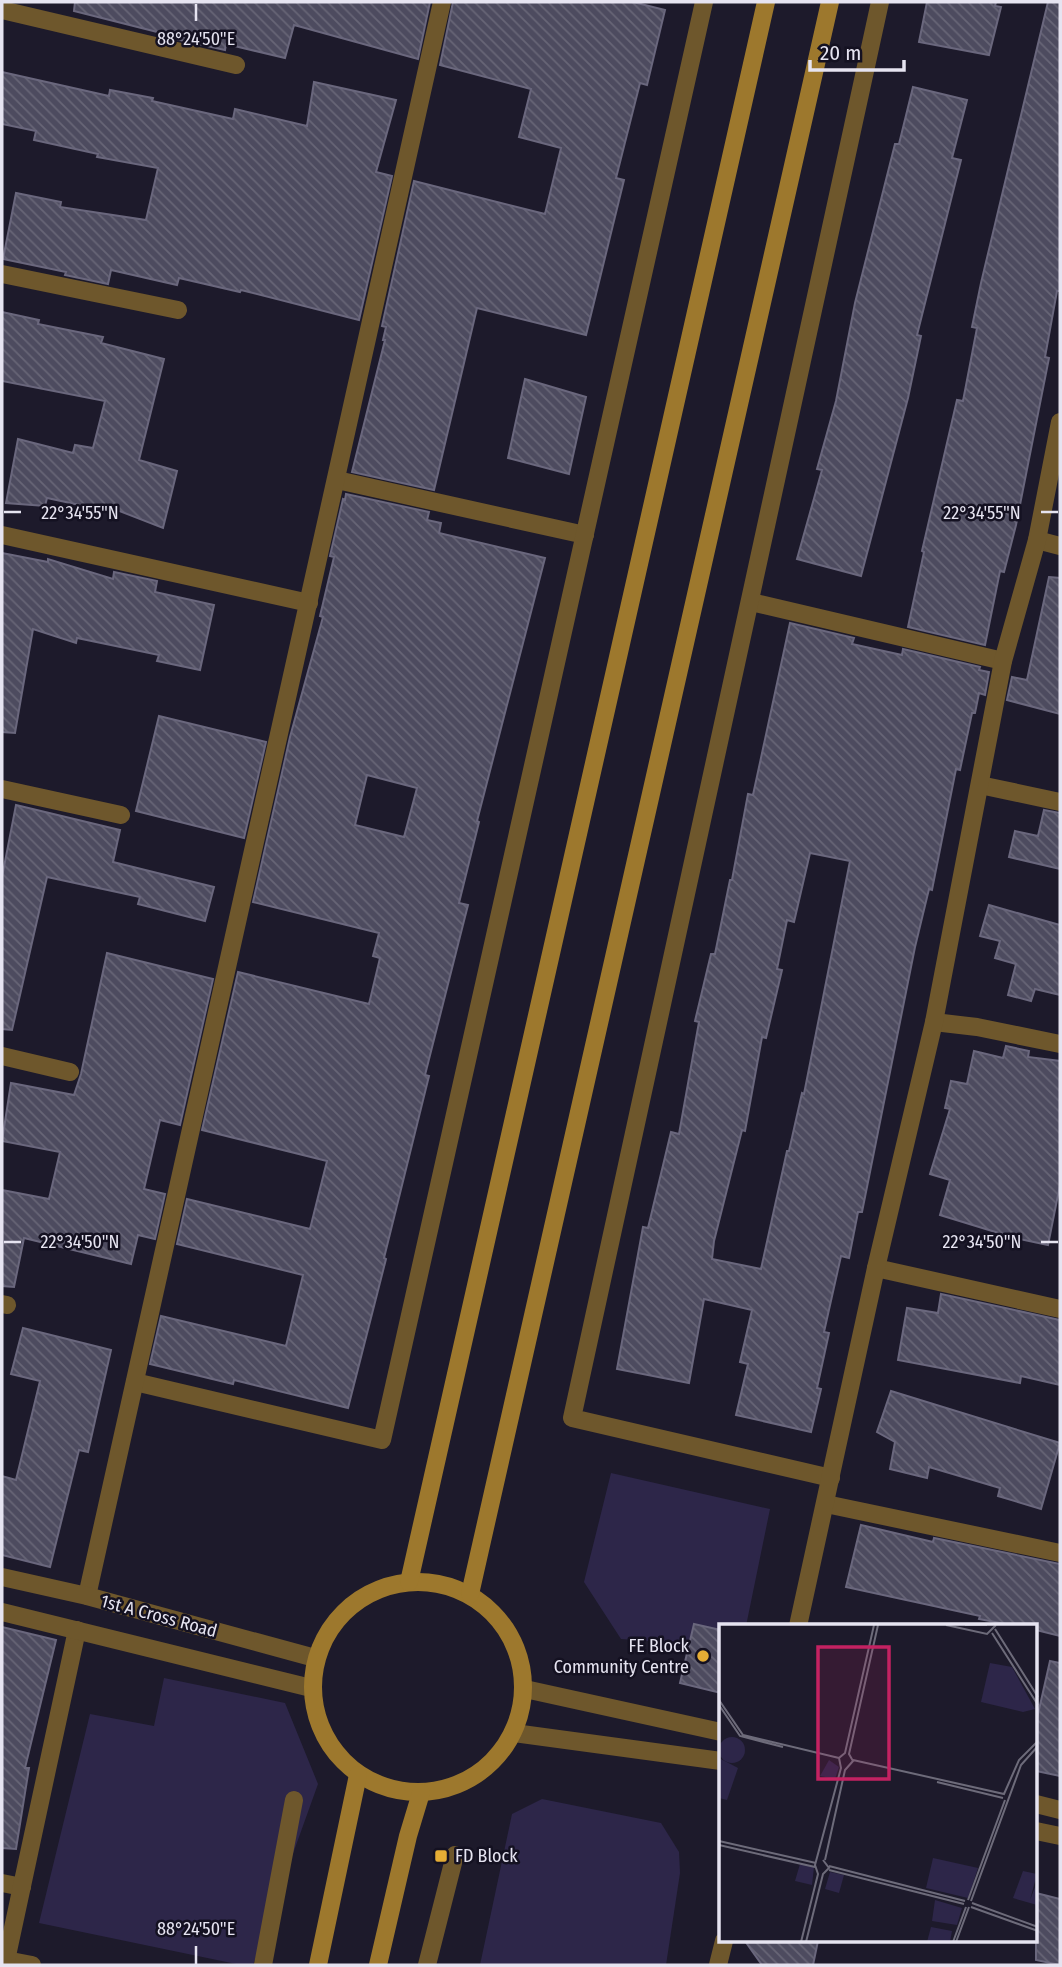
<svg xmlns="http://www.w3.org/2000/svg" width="1062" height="1967" font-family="'Fira Sans Condensed',sans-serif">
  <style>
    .green { fill: #2d2649 }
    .building { fill: url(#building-back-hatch); stroke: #6a677d; stroke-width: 2; fill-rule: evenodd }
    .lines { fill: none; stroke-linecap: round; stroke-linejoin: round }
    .minor { stroke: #6e572c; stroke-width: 18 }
    .tertiary { stroke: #6e572c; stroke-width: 18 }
    .secondary { stroke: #9d782d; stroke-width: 18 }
    .ticks { fill: none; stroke: #e6e4f1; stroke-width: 2.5 }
    .poi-dot { fill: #e5ad35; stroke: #141121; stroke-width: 2.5 }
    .labels { text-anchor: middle; stroke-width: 5; stroke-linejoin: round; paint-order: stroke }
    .street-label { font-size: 18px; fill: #e6e4f1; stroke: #141121 }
    .poi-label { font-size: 18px; fill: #e6e4f1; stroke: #141121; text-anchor: end }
    .inset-road { fill: none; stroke: #6d6b7a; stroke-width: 2 }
    .view { fill: #c42262; fill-opacity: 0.15; stroke: #c42262; stroke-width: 3.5 }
    .inset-edge { fill: none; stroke: #e6e4f1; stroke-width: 3.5 }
    .ticks-label { font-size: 18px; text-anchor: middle; fill: #e6e4f1; stroke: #141121; stroke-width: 5; stroke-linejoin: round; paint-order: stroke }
  </style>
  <defs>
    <pattern id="building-back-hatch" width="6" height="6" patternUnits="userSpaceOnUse" patternTransform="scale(1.75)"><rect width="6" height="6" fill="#4d4b5f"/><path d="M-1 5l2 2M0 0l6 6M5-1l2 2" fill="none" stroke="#676576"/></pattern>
  </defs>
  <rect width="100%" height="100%" fill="#1d1a2b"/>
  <g class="green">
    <polygon points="611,1473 770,1509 746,1626 721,1626 721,1646 621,1639 584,1582"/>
    <polygon points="164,1678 285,1703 318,1784 253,1965 241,1965 39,1923 90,1714 154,1726"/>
    <polygon points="542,1799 661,1823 679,1852 680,1873 666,1965 480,1965 512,1814"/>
  </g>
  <g class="building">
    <polygon points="75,2 430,2 418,59 294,25 285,58 226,44 225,50 176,39 177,37 74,11"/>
    <polygon points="453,2 633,2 665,10 647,85 640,83 616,178 624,180 586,335 477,308 434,490 352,472 385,340 383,340 386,327 382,326 414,181 545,214 561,148 519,137 531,89 440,65"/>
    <polygon points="927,2 996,2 995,6 1001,7 989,55 919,42"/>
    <polygon points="1048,2 1060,2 1060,291 1057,291 1045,357 1049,358 1016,525 1004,572 1000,571 985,645 908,627 924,552 922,551 957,400 963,401 977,328 972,327 981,283"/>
    <polygon points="2,72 109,96 110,90 153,98 152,101 233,119 235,109 307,126 314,82 396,100 376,172 392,176 359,320 241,290 240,292 179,278 177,285 111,270 108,284 65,275 66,272 3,259 16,193 61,202 60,207 146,220 158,168 97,157 98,154 34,140 36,131 2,124"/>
    <polygon points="913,87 967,100 952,158 961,160 917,335 921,336 908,398 861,576 797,559 822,470 817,469 836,401 855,303 895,144 899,144"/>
    <polygon points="2,312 39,320 38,324 103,337 101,343 164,359 139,460 177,471 163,528 104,505 103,510 47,498 45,506 6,503 18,439 73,453 75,445 93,448 105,401 2,381"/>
    <polygon points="525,379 586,397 569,474 508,458"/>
    <path d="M346,494L429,512L427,520L441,523L439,533L545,558L477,821L479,822L459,903L468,905L425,1075L429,1076L384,1258L386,1259L348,1408L234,1380L233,1384L150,1364L161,1316L286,1346L303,1275L177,1244L187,1199L310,1229L327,1161L202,1130L238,972L369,1004L380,958L373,956L379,933L253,902L290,737L323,617L320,616L334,557L330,556L343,499L345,500ZM367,775L417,788L404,837L355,825Z"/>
    <polygon points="2,553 48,562 48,559 113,579 114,572 157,581 155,592 214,605 200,670 157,661 159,655 77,638 76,643 33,629 15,733 2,732"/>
    <polygon points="1049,577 1060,578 1060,714 1007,700 1012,677 1027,680"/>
    <path d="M790,623L854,638L852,644L902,655L903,649L980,667L979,670L989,672L985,695L979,693L975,713H972L960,770L956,769L932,890L929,889L915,947L862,1212H858L849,1258L841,1256L824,1332L829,1333L817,1388L821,1389L811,1432L736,1415L748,1364L740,1362L752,1310L704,1299L689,1383L617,1369L643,1227L648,1228L671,1132L679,1134L699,1022L695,1021L711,954H715L730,880H732L748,794L753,795ZM810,853L850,861L804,1094L802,1093L789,1151H787L761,1269L712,1259L714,1241L742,1130L745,1131L762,1037L766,1038L782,970L777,969L787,920L794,922Z"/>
    <polygon points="159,716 266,742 244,838 136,811"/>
    <polygon points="16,805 120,830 113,862 214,887 205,921 138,904 140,897 47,877 12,1030 2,1029 2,877"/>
    <polygon points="1044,810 1060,813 1060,869 1009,857 1015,831 1038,836"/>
    <polygon points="989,905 1060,925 1060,995 1035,989 1031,1001 1008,995 1016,964 995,958 1000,941 980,936"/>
    <polygon points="107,953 213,979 180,1125 160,1120 144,1189 165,1194 155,1239 138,1235 131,1264 24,1238 14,1287 2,1286 2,1190 49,1199 60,1152 2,1141 11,1083 74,1095 81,1074"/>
    <polygon points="1006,1046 1029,1051 1028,1057 1060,1061 1060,1185 1048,1245 1015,1238 940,1215 950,1180 930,1174 950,1109 945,1108 951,1081 967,1084 974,1051 1003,1058"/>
    <polygon points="941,1294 1060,1320 1060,1385 1021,1376 1020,1383 898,1360 907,1308 938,1313"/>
    <polygon points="23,1328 111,1350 88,1452 79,1450 50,1567 2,1555 2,1476 16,1480 40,1381 11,1374"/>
    <polygon points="891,1391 1060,1443 1041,1509 998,1496 1000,1488 929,1467 927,1478 890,1469 895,1442 877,1432"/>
    <polygon points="861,1525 933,1542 934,1538 1060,1564 1060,1636 1036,1630 1036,1626 1016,1626 979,1619 980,1616 846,1587"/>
    <polygon points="694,1624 721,1630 721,1693 680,1683"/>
    <polygon points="2,1627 56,1640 25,1768 29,1768 16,1849 2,1848"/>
    <polygon points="1050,1661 1060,1663 1060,1776 1036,1771 1036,1723"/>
    <polygon points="1036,1893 1060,1899 1060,1965 1036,1960"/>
    <polygon points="745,1941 818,1941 813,1965 762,1965"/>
  </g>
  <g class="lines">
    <g class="minor">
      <polyline points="2,10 236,65"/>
      <polyline points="2,274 178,310"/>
      <polyline points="337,480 585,535"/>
      <polyline points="2,535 309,603"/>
      <polyline points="1037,540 1060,546"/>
      <polyline points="751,602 1003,661"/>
      <polyline points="980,785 1060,802"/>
      <polyline points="2,789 121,815"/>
      <polyline points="934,1022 977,1027 1060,1044"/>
      <polyline points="2,1056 70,1072"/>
      <polyline points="876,1268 1060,1309"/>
      <polyline points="2,1304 7,1305"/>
      <polyline points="135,1382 382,1440 704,2"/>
      <polyline points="831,1478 572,1418 880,2"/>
      <polyline points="826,1504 1060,1553"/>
      <polyline points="87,1596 442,2"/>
      <polyline points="798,1626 876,1268 934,1022 1003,661 1037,540 1060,422"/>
      <polyline points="2,1883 22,1887"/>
      <polyline points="6,1960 32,1965"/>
      <polyline points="5,1965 77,1630"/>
      <polyline points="263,1965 294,1800"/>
      <polyline points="427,1965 455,1855"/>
      <polyline points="718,1965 724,1941"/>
    </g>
    <g class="tertiary">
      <polyline points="2,1577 87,1596 315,1658"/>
      <polyline points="2,1612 311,1688"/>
      <polyline points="525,1689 721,1732"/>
      <polyline points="514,1733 721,1761"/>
      <polyline points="1036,1804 1060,1810"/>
      <polyline points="1036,1831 1060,1836"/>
    </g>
    <g class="secondary">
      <circle cx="418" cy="1687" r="105"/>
      <polyline points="409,1582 766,2"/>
      <polyline points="470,1594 830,2"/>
      <polyline points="318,1965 358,1775"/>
      <polyline points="378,1965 408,1836 421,1793"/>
    </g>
  </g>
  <path class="ticks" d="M196,4V21M4,512H21M1041,512H1058M4,1242H21M1041,1242H1058M196,1946V1964"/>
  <g class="poi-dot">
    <circle cx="703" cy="1656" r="7"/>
    <rect x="434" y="1849" width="14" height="14" rx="3.5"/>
  </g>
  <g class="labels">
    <g class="street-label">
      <text transform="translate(159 1616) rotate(15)" y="6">1st A Cross Road</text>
    </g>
    <g class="poi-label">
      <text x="689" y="1652">FE Block<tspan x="689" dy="21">Community Centre</tspan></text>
      <text x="455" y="1862" text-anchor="start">FD Block</text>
    </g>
  </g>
  <g transform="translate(719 1624)">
    <rect width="318" height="318" fill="#1d1a2b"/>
    <path d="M0 126a13 13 0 1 1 26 0a13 13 0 1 1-26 0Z" fill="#2d2649"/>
    <path d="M271,39L293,43L316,85L304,88L262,78ZM0,134L19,144L8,176L0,174ZM110,136L120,143L116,155L101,152ZM214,234L259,244L249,274L207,264ZM81,240L95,243L93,261L76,257ZM304,247L318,250L311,276L318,258V281L294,274ZM111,248L125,251L120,269L106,265ZM216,276L243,284L238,301L213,297ZM212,303L233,307L231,318H208Z" fill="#2d2649"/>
    <path class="inset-road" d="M227,1L268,10L277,1M246,1H268M276,5L319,73M273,9L319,81M0,76L24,111L120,134M0,81L21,112L64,123M134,136L285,170L300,136L319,117M218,158L284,174M0,217L97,239M0,221L96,243M106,236L126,146L134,137L130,130L159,1M110,242L246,277M110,246L245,280M249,276L286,176M252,277L302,141L319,122M253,279L319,303M252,283L319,307M82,318L99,250L96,241L122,144L120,134L126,129L155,1M87,318L104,250L110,244L104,236M234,318L247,283M237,318L250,283"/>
    <path class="view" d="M99,23H170V155H99Z"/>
    <rect width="318" height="318" class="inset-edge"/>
  </g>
  <g class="ticks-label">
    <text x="196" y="45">88°24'50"E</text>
    <text x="80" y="519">22°34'55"N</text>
    <text x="982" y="519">22°34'55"N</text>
    <text x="80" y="1248">22°34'50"N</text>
    <text x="982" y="1248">22°34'50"N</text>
    <text x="196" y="1935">88°24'50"E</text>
  </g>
  <rect width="1062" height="1967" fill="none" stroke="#e6e4f1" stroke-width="7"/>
  <path d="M810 60v10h94v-10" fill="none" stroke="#e6e4f1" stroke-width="3.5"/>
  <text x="820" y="60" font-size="21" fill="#e6e4f1" stroke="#141121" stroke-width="5" paint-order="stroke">20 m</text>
</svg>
